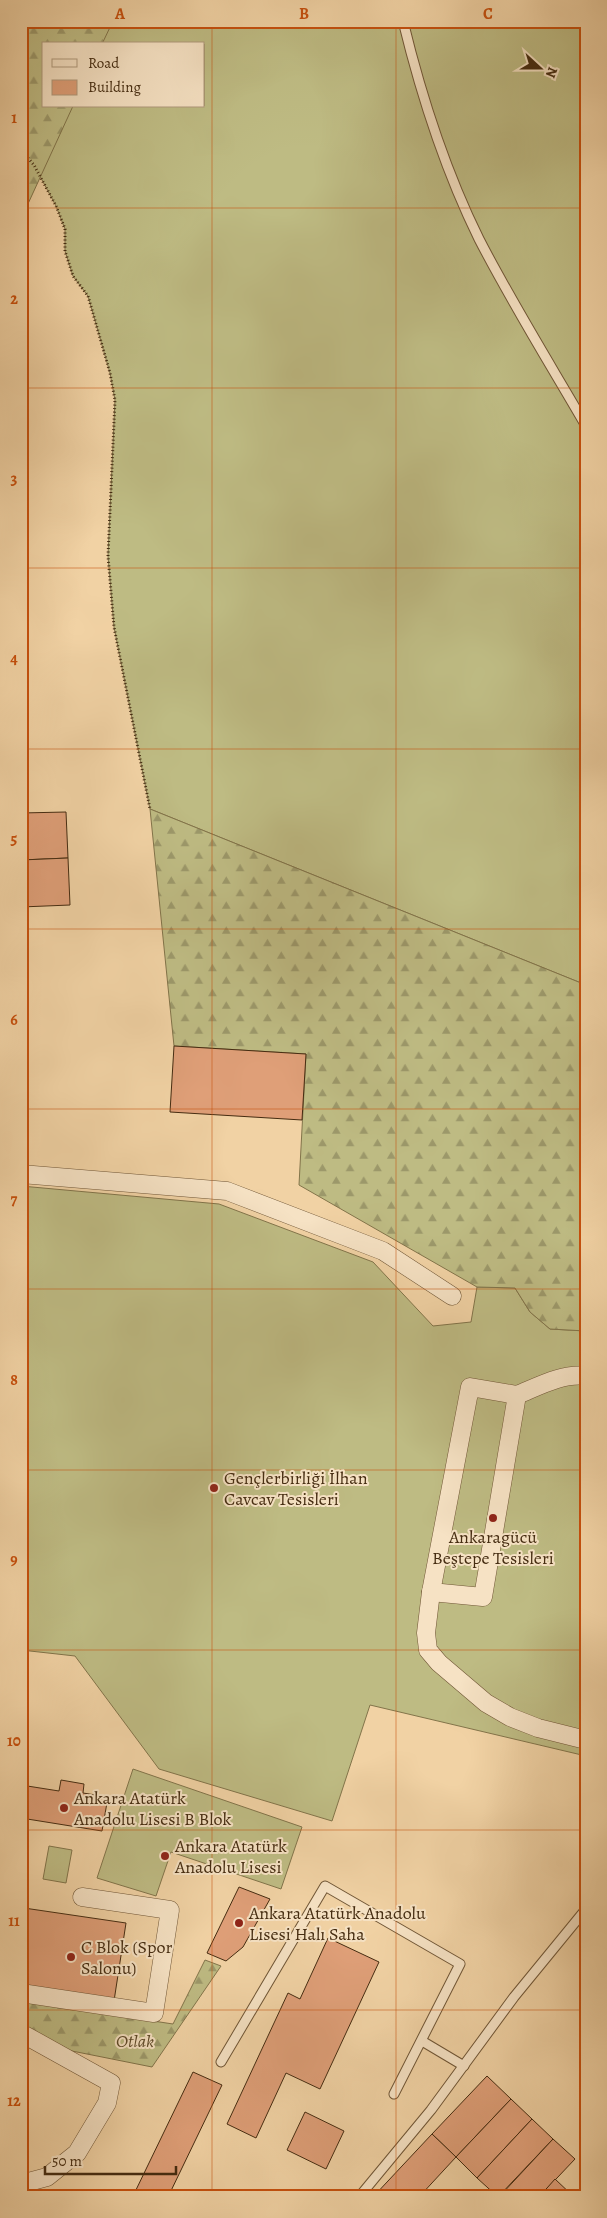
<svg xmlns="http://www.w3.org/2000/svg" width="607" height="2218" font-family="Alegreya,serif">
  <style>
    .grass { fill: #bebb83; stroke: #82744a }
    .forest { fill: url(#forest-firs); stroke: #82744a }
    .building { fill: #df9f78; stroke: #452c11 }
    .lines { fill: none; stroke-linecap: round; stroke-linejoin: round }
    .lane-casing { stroke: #705636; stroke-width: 11 }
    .street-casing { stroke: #705636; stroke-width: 19 }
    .path { stroke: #452c11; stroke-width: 3; stroke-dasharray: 1 2.5; stroke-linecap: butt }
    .lane { stroke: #f6e2c4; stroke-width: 9 }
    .street { stroke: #f6e2c4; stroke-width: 18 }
    .grid { fill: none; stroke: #c7500d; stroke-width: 1; stroke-opacity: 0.55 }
    .poi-dot { fill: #8f2418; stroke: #f6e2c4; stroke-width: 2 }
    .labels { text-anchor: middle; stroke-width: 4; stroke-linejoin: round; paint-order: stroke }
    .poi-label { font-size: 18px; fill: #452c11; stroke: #f6e2c4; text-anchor: start }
    .park-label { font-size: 18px; font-style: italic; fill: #5d4928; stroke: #f6e2c4 }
    .neatline { fill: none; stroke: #c7500d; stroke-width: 2 }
    .grid-label { font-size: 16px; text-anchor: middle; font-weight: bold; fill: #c7500d }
  </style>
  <defs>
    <pattern id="forest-firs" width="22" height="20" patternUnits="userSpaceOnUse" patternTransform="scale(1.25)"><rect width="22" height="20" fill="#bebb83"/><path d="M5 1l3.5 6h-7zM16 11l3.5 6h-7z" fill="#9c986a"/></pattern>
  </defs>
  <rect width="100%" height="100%" fill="#f1d2a4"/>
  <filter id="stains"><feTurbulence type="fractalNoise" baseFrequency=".004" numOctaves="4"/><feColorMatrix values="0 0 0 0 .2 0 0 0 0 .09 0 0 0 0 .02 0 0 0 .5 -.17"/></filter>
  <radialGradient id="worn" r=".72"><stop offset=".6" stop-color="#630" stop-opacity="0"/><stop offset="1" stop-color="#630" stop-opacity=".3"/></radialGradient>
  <g class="grass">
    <polygon points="112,21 586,21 586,985 150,809 114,627 108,556 115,400 110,373 88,296 73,276 65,251 65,229 56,206 34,165 66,106 204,106 204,44 100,44"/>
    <polygon points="21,1186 219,1204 373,1262 433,1326 471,1322 477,1287 515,1288 530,1312 550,1329 586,1331 586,1756 370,1705 332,1821 159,1769 75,1656 21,1650"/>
    <polygon points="133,1769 302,1827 281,1889 171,1852 156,1896 97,1878"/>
    <polygon points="49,1846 72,1850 66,1883 43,1879"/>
  </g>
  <g class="forest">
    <polygon points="21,21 113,21 102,44 44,44 44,106 73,106 21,219"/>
    <polygon points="150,809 586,985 586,1331 550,1329 530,1312 515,1288 477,1287 299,1185 306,1054 174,1046"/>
    <polygon points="205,1960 221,1966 152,2067 62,2049 21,2025 21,2001 173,2024"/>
  </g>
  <g class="building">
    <polygon points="21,678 22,786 21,786"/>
    <polygon points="66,812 68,858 21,860 21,813"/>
    <polygon points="68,858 70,905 21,907 21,860"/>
    <polygon points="174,1046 306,1054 302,1120 170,1112"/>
    <polygon points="61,1780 84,1784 83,1793 108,1797 102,1831 21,1818 21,1785 59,1791"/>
    <polygon points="239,1887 270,1899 243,1947 226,1961 207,1953"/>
    <polygon points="24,1908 126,1923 114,2001 21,1987 21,1911 23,1911"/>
    <polygon points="328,1938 379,1962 320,2089 286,2073 256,2138 227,2124 288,1993 300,1999"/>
    <polygon points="193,2072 222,2085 168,2197 140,2197 134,2194"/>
    <polygon points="487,2076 511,2099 456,2157 432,2134"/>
    <polygon points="511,2099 532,2119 477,2178 456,2157"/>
    <polygon points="305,2112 344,2131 326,2169 287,2150"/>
    <polygon points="532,2119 553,2139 498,2197 477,2178"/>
    <polygon points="432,2134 456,2157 419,2197 373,2197"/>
    <polygon points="553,2139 575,2159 539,2197 499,2197"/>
    <polygon points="555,2179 574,2197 539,2197"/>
  </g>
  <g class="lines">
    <defs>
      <g id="lane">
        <path d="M403,21C421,95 445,170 479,239C512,303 550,364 586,426"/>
        <polyline points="422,2041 464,2066"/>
        <polyline points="221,2062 325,1886 460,1964 394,2094"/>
        <polyline points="359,2197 431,2110 514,1997 586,1909"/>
      </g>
      <g id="street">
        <polyline points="21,1174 227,1191 383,1251 452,1296"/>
        <polygon points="470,1387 517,1395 483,1597 431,1592"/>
        <path d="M517,1395C539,1386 562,1373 586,1376"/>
        <polyline points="431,1592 426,1633 428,1650 439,1663 486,1703 510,1717 538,1728 586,1740"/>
        <polyline points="21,1993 154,2013 170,1910 82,1897"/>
        <polyline points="21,2033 111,2083 107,2103 77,2153 47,2177 21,2184"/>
      </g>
    </defs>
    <use href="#lane" class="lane-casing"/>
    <use href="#street" class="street-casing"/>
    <polyline class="path" points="21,150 34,165 56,206 65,229 65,251 73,276 88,296 110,373 115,400 108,556 114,627 150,809"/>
    <use href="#lane" class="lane"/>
    <use href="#street" class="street"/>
  </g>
  <path class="grid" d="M212,21V2197M396,21V2197M21,208H586M21,388H586M21,568H586M21,749H586M21,929H586M21,1109H586M21,1289H586M21,1470H586M21,1650H586M21,1830H586M21,2010H586"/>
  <g class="poi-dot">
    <circle cx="214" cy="1488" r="5"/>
    <circle cx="493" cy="1518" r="5"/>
    <circle cx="64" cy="1808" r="5"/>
    <circle cx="165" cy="1856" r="5"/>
    <circle cx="239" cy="1923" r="5"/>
    <circle cx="71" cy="1957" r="5"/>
  </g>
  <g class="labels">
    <g class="poi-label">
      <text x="224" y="1484">Gençlerbirliği İlhan<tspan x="224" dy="21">Cavcav Tesisleri</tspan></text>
      <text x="493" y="1543" text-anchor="middle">Ankaragücü<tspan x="493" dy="21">Beştepe Tesisleri</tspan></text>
      <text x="74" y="1804">Ankara Atatürk<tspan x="74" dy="21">Anadolu Lisesi B Blok</tspan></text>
      <text x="175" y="1852">Ankara Atatürk<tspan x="175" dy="21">Anadolu Lisesi</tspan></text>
      <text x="249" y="1919">Ankara Atatürk Anadolu<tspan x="249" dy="21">Lisesi Halı Saha</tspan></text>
      <text x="81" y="1953">C Blok (Spor<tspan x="81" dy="21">Salonu)</tspan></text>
    </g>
    <g class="park-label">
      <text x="135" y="2047">Otlak</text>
    </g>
  </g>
  <rect width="607" height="2218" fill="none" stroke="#f1d2a4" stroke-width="55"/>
  <rect x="42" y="42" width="162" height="65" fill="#f6e2c4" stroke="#af997c"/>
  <rect x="52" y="59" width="25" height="8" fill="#f6e2c4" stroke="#af997c"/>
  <text x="88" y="68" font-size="15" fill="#452c11">Road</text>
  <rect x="52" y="80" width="25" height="15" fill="#df9f78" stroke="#af997c"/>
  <text x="88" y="92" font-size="15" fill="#452c11">Building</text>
  <g transform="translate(540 68) rotate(111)" stroke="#f6e2c4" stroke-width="4" paint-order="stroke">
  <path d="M0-4L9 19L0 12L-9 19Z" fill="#452c11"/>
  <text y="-8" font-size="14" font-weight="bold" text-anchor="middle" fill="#452c11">N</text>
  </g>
  <path d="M45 2166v8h131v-8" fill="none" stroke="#452c11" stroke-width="2.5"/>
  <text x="52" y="2166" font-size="15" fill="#452c11" stroke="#f6e2c4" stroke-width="4" paint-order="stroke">50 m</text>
  <rect x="28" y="28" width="552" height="2162" class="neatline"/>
  <g class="grid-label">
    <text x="120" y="19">A</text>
    <text x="304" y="19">B</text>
    <text x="488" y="19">C</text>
    <text x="14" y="123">1</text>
    <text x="14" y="304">2</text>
    <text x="14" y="484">3</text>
    <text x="14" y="664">4</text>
    <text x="14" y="844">5</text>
    <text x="14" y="1025">6</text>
    <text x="14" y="1205">7</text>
    <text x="14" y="1385">8</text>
    <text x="14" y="1565">9</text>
    <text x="14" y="1746">10</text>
    <text x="14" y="1926">11</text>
    <text x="14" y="2106">12</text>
  </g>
  <rect width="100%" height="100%" filter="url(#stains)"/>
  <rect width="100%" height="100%" fill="url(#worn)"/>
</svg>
